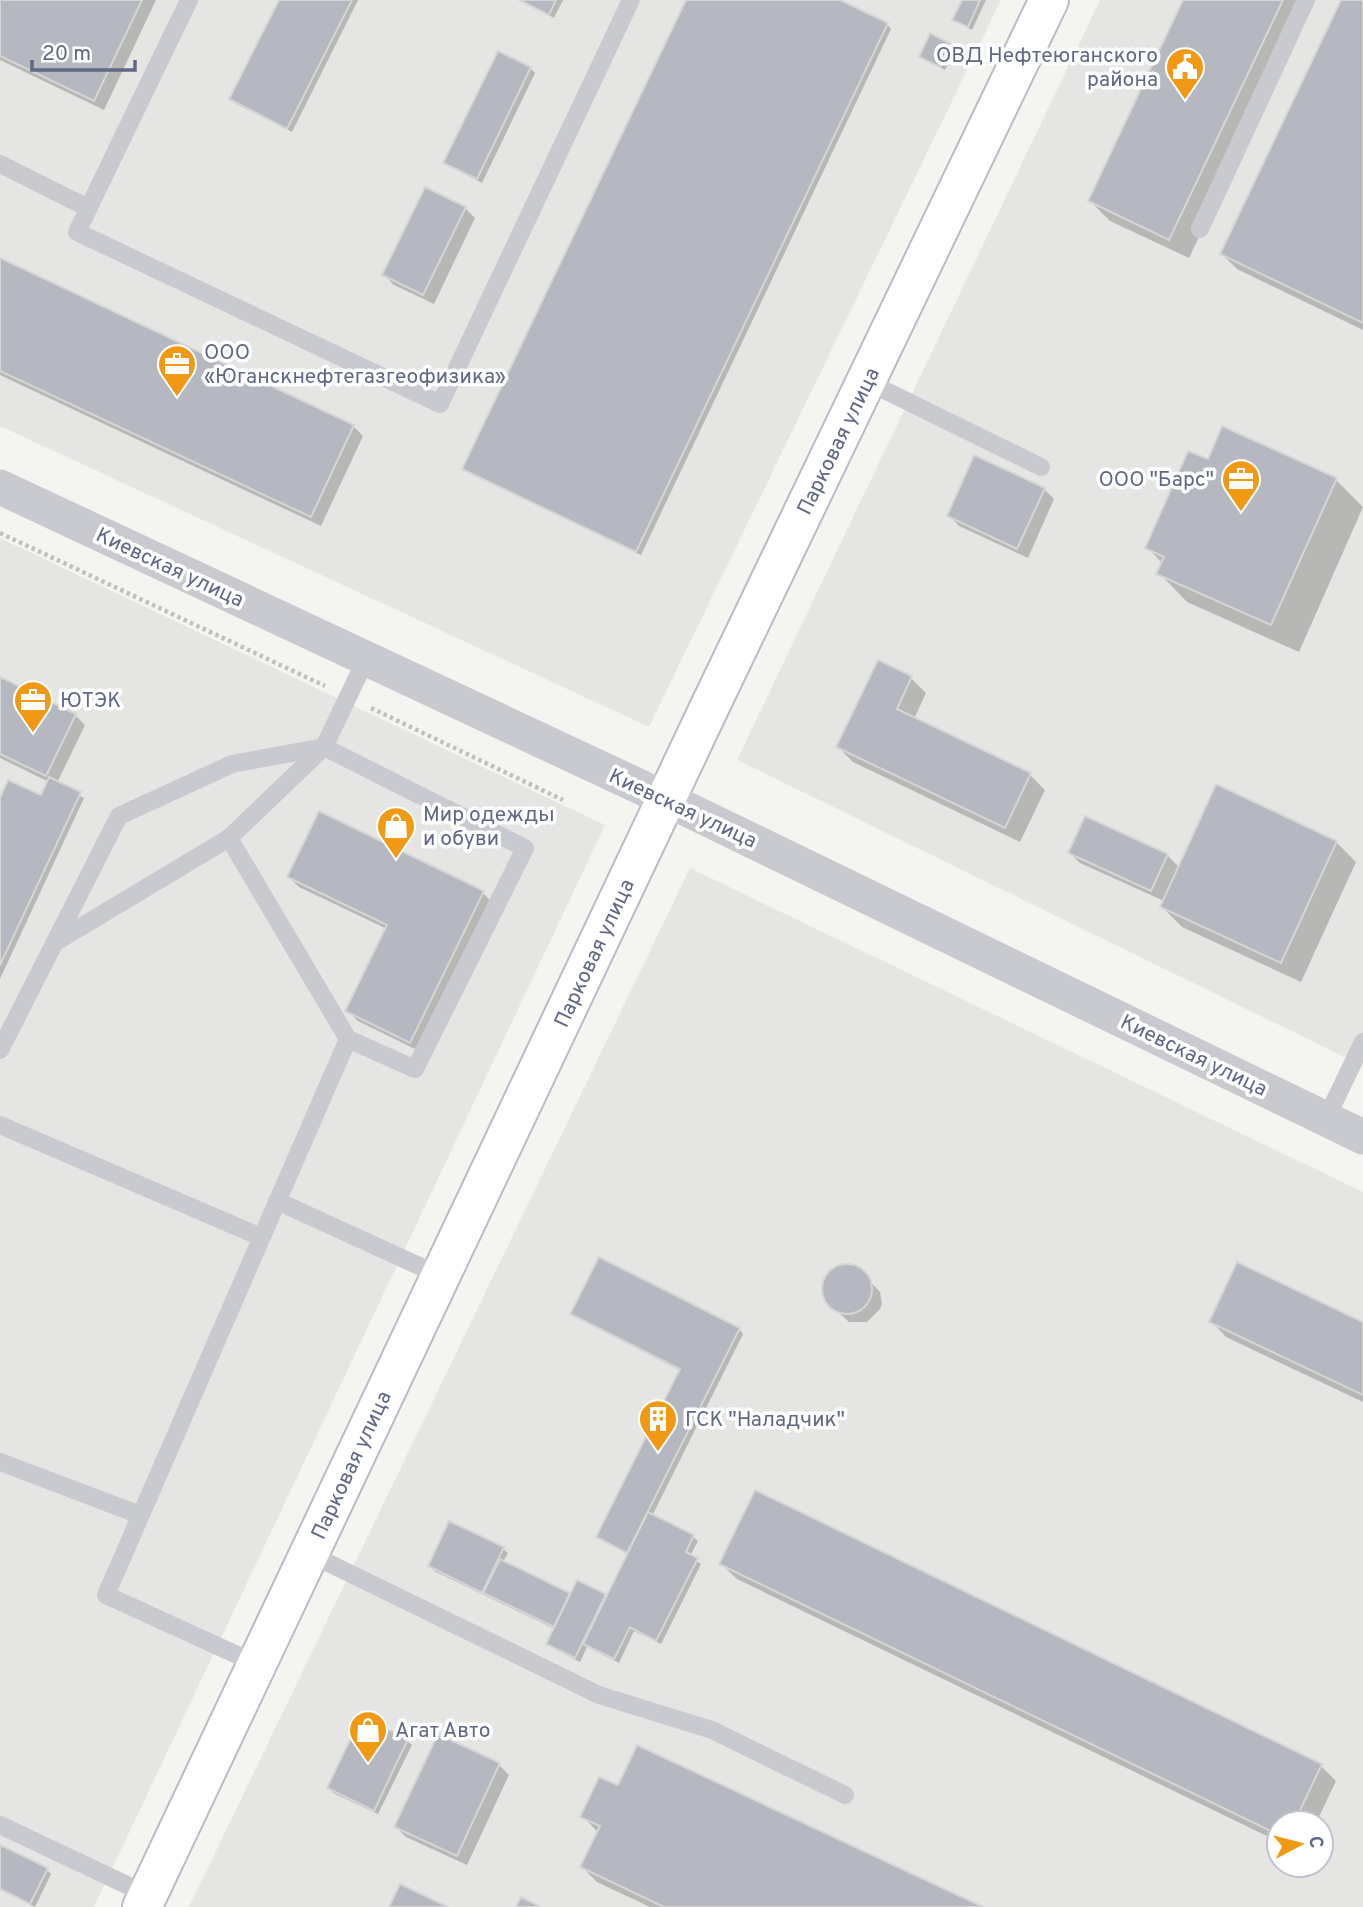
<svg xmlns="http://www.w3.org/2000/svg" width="1363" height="1907" font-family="Overpass,sans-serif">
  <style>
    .built { fill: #e5e6e4; fill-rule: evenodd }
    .shadow { fill: #0003 }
    .building { fill: #b5b8c1; stroke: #d5d6d4; stroke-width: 2 }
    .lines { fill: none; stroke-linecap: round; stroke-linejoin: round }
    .secondary-casing { stroke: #bbbcc3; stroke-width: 42 }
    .path { stroke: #c0c0c3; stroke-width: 4.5; stroke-dasharray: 3.5 3.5; stroke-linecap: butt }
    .lane { stroke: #c9cacf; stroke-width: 18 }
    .street { stroke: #c9cacf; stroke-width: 35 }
    .secondary { stroke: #fff; stroke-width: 38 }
    .labels { text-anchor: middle; stroke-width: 7; stroke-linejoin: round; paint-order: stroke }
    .poi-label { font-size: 21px; fill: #616885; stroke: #fff; text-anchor: start }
    .street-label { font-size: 21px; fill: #616885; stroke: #fff }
  </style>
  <rect width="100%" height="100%" fill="#f4f5f1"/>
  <g class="built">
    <polygon points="0,0 1001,0 649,727 0,426"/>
    <polygon points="1100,0 1363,0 1363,1066 737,760"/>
    <polygon points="0,538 605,825 94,1907 0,1907"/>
    <path d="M690,868L1363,1192V1907H189ZM1279,1823H1321V1865H1279Z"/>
  </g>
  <g class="shadow">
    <polygon points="0,0 156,0 104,110 0,60"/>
    <polygon points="281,0 358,0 292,132 236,104 232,99"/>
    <polygon points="521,0 563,0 554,18"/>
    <polygon points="688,0 836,0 887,24 891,29 641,555 469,473 465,468"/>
    <polygon points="964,0 986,0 972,30 954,19"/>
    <polygon points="1185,0 1312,0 1189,258 1110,221 1090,201"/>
    <polygon points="1343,0 1363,0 1363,330 1237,269 1222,254"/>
    <polygon points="950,45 955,50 945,70 921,57"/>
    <polygon points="530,68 535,73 482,183 450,167 446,163"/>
    <polygon points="465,208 475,218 434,304 394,285 384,275"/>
    <polygon points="0,259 353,426 363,436 321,526 0,375"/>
    <polygon points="1209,462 1336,480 1363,507 1299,652 1187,602 1159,573 1163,564 1147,547"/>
    <polygon points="1044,489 1054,499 1028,558 959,526 949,515"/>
    <polygon points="911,678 926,693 914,719 1030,775 1045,790 1020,842 853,762 838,747"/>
    <polygon points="0,679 75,715 85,725 57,783 84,798 0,979 0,802 42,797 49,782 0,758"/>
    <polygon points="1336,842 1356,862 1301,982 1182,927 1162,907 1164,901 1080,863 1070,853 1167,855 1180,868"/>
    <polygon points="289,877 483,893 493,903 421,1052 358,1021 348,1011 387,929 299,887"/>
    <polygon points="844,1266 856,1267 880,1292 882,1304 880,1309 867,1322 849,1322 828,1303 825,1298 824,1292 825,1280 828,1275"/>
    <polygon points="572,1314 739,1329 743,1334 652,1516 693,1537 698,1541 690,1556 701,1564 661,1644 634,1631 619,1663 587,1647 580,1662 553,1648 548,1644 555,1629 434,1571 430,1566 503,1549 508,1553 503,1562 572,1596 578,1582 608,1597 629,1555 598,1537 681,1371 577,1318"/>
    <polygon points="1211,1321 1363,1324 1363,1402 1226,1337"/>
    <polygon points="721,1564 1321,1766 1336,1781 1316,1823 1279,1823 1279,1842 737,1579"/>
    <polygon points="362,1719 407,1741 412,1745 378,1814 333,1793 329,1788"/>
    <polygon points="438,1736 499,1765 509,1775 467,1865 406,1837 396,1827"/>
    <polygon points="619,1788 979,1907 650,1907 597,1882 582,1867 598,1832 583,1817"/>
    <polygon points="0,1847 47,1870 51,1874 35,1907 0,1890"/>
  </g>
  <g class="building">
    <polygon points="0,0 142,0 94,101 0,56"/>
    <polygon points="279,0 352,0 287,129 229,99"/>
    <polygon points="519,0 556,0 549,15"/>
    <polygon points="686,0 840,0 888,23 636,552 462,469"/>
    <polygon points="962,0 980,0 968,27 952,20"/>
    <polygon points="1183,0 1283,0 1169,240 1088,201"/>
    <polygon points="1341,0 1363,0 1363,323 1220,254"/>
    <polygon points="930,33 951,44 940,67 919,57"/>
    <polygon points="498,51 531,67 477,179 443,163"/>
    <polygon points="425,187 466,207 423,295 382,275"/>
    <polygon points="0,258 354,425 311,517 0,371"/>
    <polygon points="1222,426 1337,478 1271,625 1156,574 1164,557 1145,548 1188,451 1208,459"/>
    <polygon points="974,455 1045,488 1017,549 947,516"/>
    <polygon points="878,660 912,676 897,709 1031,773 1005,828 836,747"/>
    <polygon points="0,677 76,714 46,776 0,754"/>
    <polygon points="49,777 81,792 0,965 0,798 8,780 41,795"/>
    <polygon points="1216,784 1337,841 1281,963 1160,907"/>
    <polygon points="319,811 484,891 410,1043 345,1011 387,925 287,877"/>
    <polygon points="1085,816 1168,854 1151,891 1068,853"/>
    <polygon points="599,1257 740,1328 627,1553 596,1537 680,1369 570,1314"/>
    <polygon points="1237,1262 1363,1322 1363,1395 1209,1322"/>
    <circle cx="847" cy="1289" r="25"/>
    <polygon points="755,1490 1322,1764 1294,1823 1279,1823 1279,1835 719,1564"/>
    <polygon points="648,1512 694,1535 686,1552 698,1558 656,1641 630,1627 614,1659 583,1644"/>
    <polygon points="449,1521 504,1547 482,1593 428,1566"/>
    <polygon points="500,1559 570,1593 554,1627 483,1593"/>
    <polygon points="577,1580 606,1594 575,1658 546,1644"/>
    <polygon points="361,1717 408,1739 374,1811 327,1788"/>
    <polygon points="438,1734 500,1763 457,1856 394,1827"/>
    <polygon points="637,1745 983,1907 664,1907 580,1867 600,1826 580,1817 599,1777 618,1785"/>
    <polygon points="0,1845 48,1868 30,1904 0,1889"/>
    <polygon points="400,1884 448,1907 389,1907"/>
    <polygon points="521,1897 541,1907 516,1907"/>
  </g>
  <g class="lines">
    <defs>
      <polyline id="secondary" points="142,1907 711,704 1049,0"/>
    </defs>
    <use href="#secondary" class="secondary-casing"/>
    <g class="path">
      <polyline points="0,533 325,686"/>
      <polyline points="371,708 563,800"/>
    </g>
    <g class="lane">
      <polyline points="189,0 77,232 440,404 631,0"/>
      <polyline points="0,164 88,208"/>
      <polyline points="1200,229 1306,0"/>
      <polyline points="866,381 1041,467"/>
      <polyline points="229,838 324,747 366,659"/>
      <polyline points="0,1050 119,816 232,764 324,747 525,848 415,1069 348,1039 229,838 54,943"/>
      <polyline points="1326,1119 1363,1042"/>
      <polyline points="0,1125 261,1237"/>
      <polyline points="277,1201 441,1276"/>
      <polyline points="0,1462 140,1515"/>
      <polyline points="310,1554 599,1695 712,1730 845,1795"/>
      <polyline points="257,1664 106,1595 348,1039"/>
      <polyline points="0,1825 148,1895"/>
    </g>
    <polyline class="street" points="0,487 666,799 1363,1137"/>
    <use href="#secondary" class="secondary"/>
  </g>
  <defs>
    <symbol id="civic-pin" viewBox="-11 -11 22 30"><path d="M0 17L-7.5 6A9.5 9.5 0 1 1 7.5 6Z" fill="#f29914" stroke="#fff"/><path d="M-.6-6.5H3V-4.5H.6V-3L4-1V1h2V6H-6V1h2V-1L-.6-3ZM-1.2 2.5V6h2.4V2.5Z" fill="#fff"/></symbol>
    <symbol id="office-pin" viewBox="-11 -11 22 30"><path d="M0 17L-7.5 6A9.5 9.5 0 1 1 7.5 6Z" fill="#f29914" stroke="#fff"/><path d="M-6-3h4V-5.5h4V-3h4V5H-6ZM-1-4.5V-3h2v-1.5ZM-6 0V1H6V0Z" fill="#fff"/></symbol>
    <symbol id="shop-pin" viewBox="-11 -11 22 30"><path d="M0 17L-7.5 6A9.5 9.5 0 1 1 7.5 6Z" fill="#f29914" stroke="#fff"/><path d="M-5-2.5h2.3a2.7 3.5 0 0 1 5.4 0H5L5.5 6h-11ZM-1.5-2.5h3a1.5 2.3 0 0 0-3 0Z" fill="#fff"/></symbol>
    <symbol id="building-pin" viewBox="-11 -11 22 30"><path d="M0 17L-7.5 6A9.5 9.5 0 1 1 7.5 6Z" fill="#f29914" stroke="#fff"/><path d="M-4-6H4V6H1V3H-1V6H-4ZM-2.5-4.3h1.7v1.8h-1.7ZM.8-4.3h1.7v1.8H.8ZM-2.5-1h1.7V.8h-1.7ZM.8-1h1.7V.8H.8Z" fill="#fff"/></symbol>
  </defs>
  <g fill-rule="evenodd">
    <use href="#civic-pin" x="1163" y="45" width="44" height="60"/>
    <use href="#office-pin" x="155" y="342" width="44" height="60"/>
    <use href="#office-pin" x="1219" y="457" width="44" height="60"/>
    <use href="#office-pin" x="11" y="678" width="44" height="60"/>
    <use href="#shop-pin" x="374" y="804" width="44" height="60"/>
    <use href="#building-pin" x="636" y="1397" width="44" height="60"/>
    <use href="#shop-pin" x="346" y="1708" width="44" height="60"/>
  </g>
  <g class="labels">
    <g class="poi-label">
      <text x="1158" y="62" text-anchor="end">ОВД Нефтеюганского<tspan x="1158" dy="24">района</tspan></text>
      <text x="204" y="359">ООО<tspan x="204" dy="24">«Юганскнефтегазгеофизика»</tspan></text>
      <text x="1214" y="486" text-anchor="end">ООО "Барс"</text>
      <text x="60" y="707">ЮТЭК</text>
      <text x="423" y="821">Мир одежды<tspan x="423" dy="24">и обуви</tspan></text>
      <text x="685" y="1426">ГСК "Наладчик"</text>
      <text x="395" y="1737">Агат Авто</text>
    </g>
    <g class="street-label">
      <text transform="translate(838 441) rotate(-64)" y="7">Парковая улица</text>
      <text transform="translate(170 567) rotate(25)" y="7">Киевская улица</text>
      <text transform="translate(683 808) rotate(25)" y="7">Киевская улица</text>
      <text transform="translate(594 953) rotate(-65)" y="7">Парковая улица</text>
      <text transform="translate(1194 1055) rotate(26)" y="7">Киевская улица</text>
      <text transform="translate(351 1465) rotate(-65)" y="7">Парковая улица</text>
    </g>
  </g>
  <g transform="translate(1300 1844) rotate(83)"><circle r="33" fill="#ffffff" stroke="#c0c3ce" stroke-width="2"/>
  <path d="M0-5L12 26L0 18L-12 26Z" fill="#f29914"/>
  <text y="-10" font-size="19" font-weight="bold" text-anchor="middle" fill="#616885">С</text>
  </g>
  <path d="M32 60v10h103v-10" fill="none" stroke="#616885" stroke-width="3.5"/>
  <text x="42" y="60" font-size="21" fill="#616885" stroke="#ffffff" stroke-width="5" paint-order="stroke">20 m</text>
</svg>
